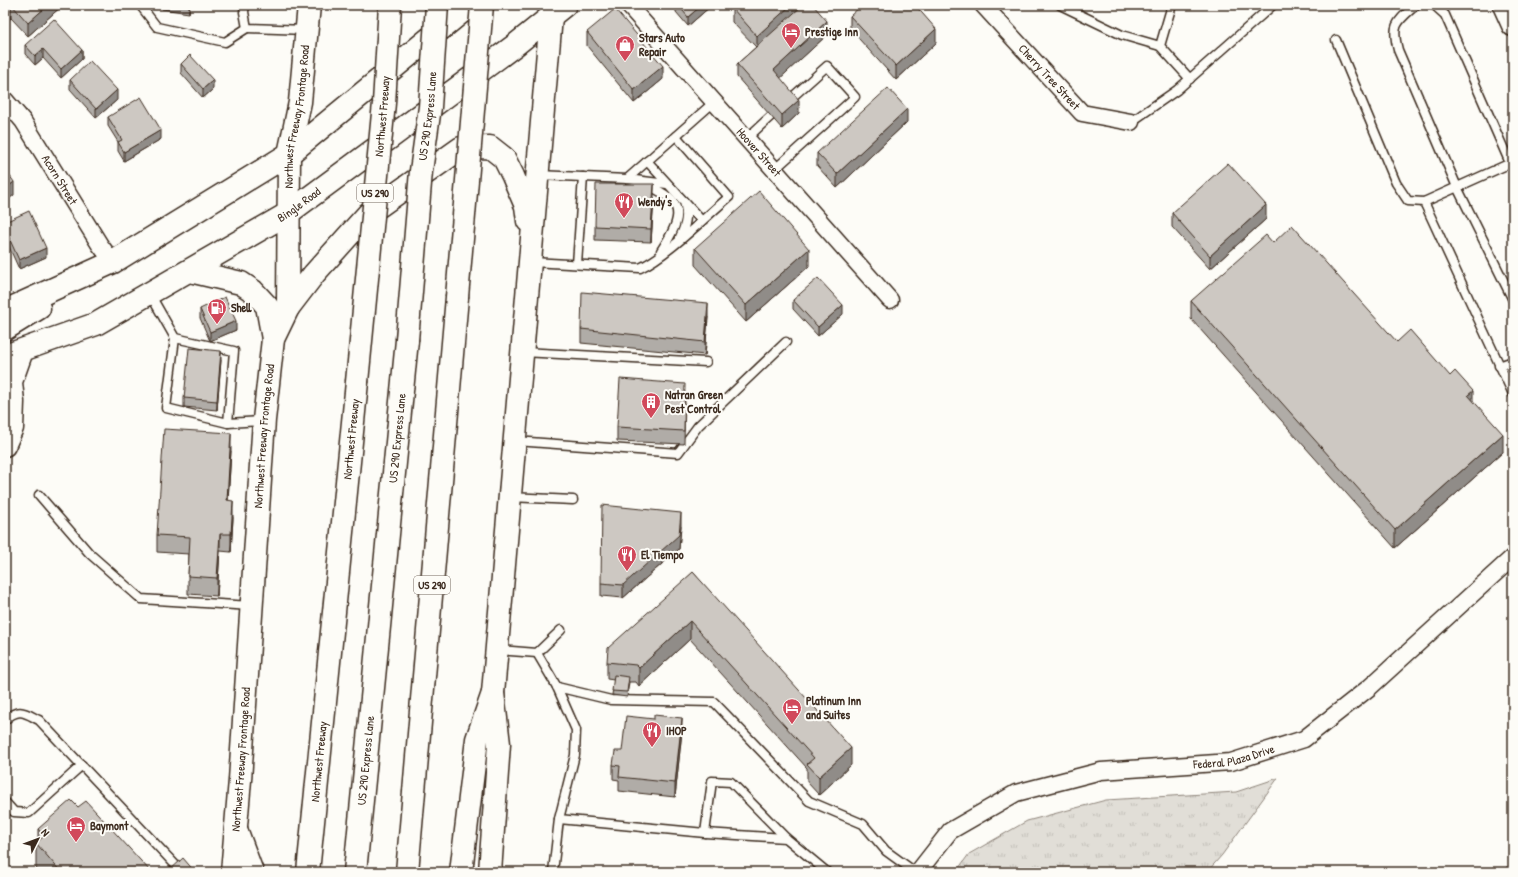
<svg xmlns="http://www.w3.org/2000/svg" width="1518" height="877" font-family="'Patrick Hand',sans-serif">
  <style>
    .grass { fill: url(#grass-tufts); stroke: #8e847a }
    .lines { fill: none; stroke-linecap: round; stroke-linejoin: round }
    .service-casing { stroke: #3b2a1e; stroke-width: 11 }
    .minor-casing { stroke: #3b2a1e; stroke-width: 19 }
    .tertiary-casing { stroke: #3b2a1e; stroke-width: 23 }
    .secondary-casing { stroke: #3b2a1e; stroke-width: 25 }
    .primary-casing { stroke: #3b2a1e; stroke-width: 25 }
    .motorway-casing { stroke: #3b2a1e; stroke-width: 25 }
    .service { stroke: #fdfcf7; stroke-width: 8 }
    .minor { stroke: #fdfcf7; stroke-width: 16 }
    .tertiary { stroke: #fdfcf7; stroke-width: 20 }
    .secondary { stroke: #fdfcf7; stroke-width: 22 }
    .primary { stroke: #fdfcf7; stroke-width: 22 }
    .motorway { stroke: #fdfcf7; stroke-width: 22 }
    .motorway-bridge-casing { stroke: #3b2a1e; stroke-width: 25; stroke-linecap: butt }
    .motorway-bridge { stroke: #fdfcf7; stroke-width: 22 }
    .wall { fill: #b0aca7; stroke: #3b2a1e }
    .shaded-wall { fill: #908c88; stroke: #3b2a1e }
    .building { fill: #cdc8c2; stroke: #3b2a1e }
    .labels { text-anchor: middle; stroke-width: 4; stroke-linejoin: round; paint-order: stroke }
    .shield { fill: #fdfcf7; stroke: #75695f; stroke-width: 1 }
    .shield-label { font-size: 11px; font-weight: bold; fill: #3b2a1e }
    .poi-label { font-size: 12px; font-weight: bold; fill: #3b2a1e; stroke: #fdfcf7; text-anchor: start }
    .street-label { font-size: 12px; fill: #3b2a1e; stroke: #fdfcf7 }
  </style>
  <defs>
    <pattern id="grass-tufts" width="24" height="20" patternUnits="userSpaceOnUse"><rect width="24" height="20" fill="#e1ded7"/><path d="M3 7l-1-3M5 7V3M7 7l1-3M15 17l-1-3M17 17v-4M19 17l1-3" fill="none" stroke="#c2bfb8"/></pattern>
  </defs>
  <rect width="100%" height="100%" fill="#fdfcf7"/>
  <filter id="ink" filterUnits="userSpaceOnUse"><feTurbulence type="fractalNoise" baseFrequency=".025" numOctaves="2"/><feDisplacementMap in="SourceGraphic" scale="8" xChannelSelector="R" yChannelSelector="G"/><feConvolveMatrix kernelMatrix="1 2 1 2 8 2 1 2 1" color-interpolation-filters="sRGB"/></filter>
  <g filter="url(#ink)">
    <polygon class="grass" points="1278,778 1222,855 1207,872 956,872 969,854 1027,821 1106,800 1236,792"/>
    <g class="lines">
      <defs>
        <g id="service">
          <polyline points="140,5 157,27 225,42 247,28"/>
          <polyline points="245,5 244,12 247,28 306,30"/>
          <polyline points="1060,5 1122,35 1160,46"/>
          <polyline points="1172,5 1160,46 1190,79"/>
          <path d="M1416,5C1397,22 1391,24 1398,50L1457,187L1513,300"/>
          <polyline points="1434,5 1445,15 1513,170"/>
          <polyline points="1336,40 1396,183 1408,201 1424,202 1513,162"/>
          <polyline points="1131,122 1177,90 1273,5"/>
          <polyline points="746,139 771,116"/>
          <polyline points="647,161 701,220"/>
          <polyline points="774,170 855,97 827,66 788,101"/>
          <polyline points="538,175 627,179 667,184"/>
          <polyline points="627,179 714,102"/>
          <path d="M645,184C686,202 684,215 661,251"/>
          <polyline points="1424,202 1513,394"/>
          <path d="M680,237C686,225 688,215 684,202"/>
          <path d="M532,262L640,268C668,255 705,217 729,197L676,136"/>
          <polyline points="577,264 583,177"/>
          <polyline points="150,294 175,338 234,351 228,423 263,421"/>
          <polyline points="175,338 166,408 228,423"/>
          <polyline points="523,352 706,362"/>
          <polyline points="1499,366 1513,361"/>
          <polyline points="516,441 678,453 698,426 786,342"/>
          <polyline points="39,495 90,554 141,599 251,606"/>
          <polyline points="510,497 573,500"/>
          <polyline points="498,650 537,653 561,630"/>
          <polyline points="537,653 557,687 576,730 575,755 559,819 553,872"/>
          <polyline points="557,687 611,700 714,702 809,801 863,824 886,851 915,872"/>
          <path d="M5,720C19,707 25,713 39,720L182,872"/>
          <polyline points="5,802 14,812 29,813 82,765"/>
          <polyline points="559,819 705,833 786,838 827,872"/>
          <polyline points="705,833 712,781 731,782 786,838"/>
        </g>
        <g id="minor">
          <path id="s1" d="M628,5L890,300"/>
          <path id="s2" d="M983,5L1082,113L1131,122"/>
          <path id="s3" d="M5,100L23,121L100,245L113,262"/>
          <path id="s4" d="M918,872L950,831L1016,793L1101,771L1231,762L1304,739L1370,687L1513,557"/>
        </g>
        <polyline id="tertiary" points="5,446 13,428 14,402 12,382 23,351"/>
        <g id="secondary">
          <polyline points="1504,5 1513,25"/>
          <polyline points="288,308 314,274 368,214 461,148 490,147 504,158 513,176 526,206 528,221"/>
          <path id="s5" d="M232,872L240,780L264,420L273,339L288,308L289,154L300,102L309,5"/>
          <polyline points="490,872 499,744 493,693 552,5"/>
        </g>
        <g id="primary">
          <polyline points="190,271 241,283 253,291 267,306 273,339"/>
          <polyline points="5,311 113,262 289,154 470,5"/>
          <polyline points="5,329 39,308"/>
          <path id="s6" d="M5,356L96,324L287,214L514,46L565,5"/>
        </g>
        <g id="motorway">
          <polyline points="236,829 252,872"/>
          <path id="s7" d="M308,872L357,382"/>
          <path id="s8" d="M355,872L407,340"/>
          <polyline points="407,872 457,297"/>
          <polyline points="461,872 477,739 493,693"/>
        </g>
      </defs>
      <use href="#service" class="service-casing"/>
      <use href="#minor" class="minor-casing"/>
      <use href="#tertiary" class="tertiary-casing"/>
      <use href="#secondary" class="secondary-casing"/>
      <use href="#primary" class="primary-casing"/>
      <use href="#motorway" class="motorway-casing"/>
      <use href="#service" class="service"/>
      <use href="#minor" class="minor"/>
      <use href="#tertiary" class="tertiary"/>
      <use href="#secondary" class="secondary"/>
      <use href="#primary" class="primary"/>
      <use href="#motorway" class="motorway"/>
      <defs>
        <g id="motorway-bridge">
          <polyline points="457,297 482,5"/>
          <path id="s9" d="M407,340L421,171L430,107L437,5"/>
          <path id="s10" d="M357,382L384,103L390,5"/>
        </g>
      </defs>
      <use href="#motorway-bridge" class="motorway-bridge-casing"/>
      <use href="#motorway-bridge" class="motorway-bridge"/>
    </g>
    <g class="wall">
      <polygon points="5,5 63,5 28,36 11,18 5,23"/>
      <polygon points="162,5 190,5 189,13 162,9"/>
      <polygon points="676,5 712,5 688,26 676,12"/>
      <polygon points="802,5 802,6 827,35 780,78 799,113 782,129 737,77 737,64 756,47 732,22 732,8"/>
      <polygon points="850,16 936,43 896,80 850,29"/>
      <polygon points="587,32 663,79 634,103 587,46"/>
      <polygon points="25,45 82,50 82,59 61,78 43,58 35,65 25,54"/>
      <polygon points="181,64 213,89 203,98 181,73"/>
      <polygon points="70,80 117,100 96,118 70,89"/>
      <polygon points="108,117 161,139 124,161 118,151 118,142 108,126"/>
      <polygon points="907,122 837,188 817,166 817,153"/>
      <polygon points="654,198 651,242 595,240 595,226"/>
      <polygon points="1172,213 1266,219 1210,269 1172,227"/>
      <polygon points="5,222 46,257 19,269 5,238"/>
      <polygon points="1273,243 1397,342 1473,401 1503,452 1395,548 1191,319 1191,301"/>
      <polygon points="695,248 809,266 746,322 695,265"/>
      <polygon points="793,300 843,314 818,336 793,309"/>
      <polygon points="200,309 236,330 210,341 200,318"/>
      <polygon points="708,317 705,355 581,343 581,329"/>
      <polygon points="221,360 217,410 184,407 184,398"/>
      <polygon points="685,397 684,444 617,441 617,427"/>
      <polygon points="231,451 228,500 233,518 231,552 220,551 217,596 188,594 188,576 189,554 157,552 157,535"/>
      <polygon points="681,526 679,549 623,598 601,596 601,583"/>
      <polygon points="693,572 851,765 819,795 807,782 807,768 690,639 639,686 636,682 629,682 627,697 612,695 614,680 607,679 607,662"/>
      <polygon points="682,731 675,797 619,791 619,780 613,779 613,765 622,751"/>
      <polygon points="78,807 151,872 40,872 36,868 36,843 38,841 38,829"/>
    </g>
    <g class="shaded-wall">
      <polygon points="10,5 11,5 11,18 5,23 5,10"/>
      <polygon points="48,5 63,5 28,36 28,23"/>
      <polygon points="189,5 190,5 189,13"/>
      <polygon points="702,5 712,5 688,26 688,17"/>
      <polygon points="791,5 802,5 802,9 757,49 757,36"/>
      <polygon points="827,21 827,35 774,84 774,70"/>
      <polygon points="936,29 936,43 896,80 896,66"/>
      <polygon points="43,49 43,58 35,65 35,56"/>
      <polygon points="82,50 82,59 61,78 61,69"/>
      <polygon points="663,66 663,79 634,103 634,90"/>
      <polygon points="213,80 213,89 203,98 203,89"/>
      <polygon points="117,90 117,100 96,118 96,109"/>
      <polygon points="799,100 799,113 782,129 782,115"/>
      <polygon points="907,109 907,122 837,188 837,174"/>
      <polygon points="161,130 161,139 124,161 124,152"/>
      <polygon points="14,182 14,195 5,202 5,189"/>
      <polygon points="654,184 654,198 651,242 651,229"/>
      <polygon points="1266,205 1266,219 1210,269 1210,256"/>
      <polygon points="46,248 46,257 19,269 19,260"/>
      <polygon points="809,249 809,266 746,322 746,305"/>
      <polygon points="708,303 708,317 705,355 705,342"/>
      <polygon points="843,305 843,314 818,336 818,327"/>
      <polygon points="236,321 236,330 210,341 210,332"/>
      <polygon points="221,351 221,360 217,410 217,401"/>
      <polygon points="1473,391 1473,408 1468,395"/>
      <polygon points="231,433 231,451 227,518 227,500"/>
      <polygon points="1503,434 1503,452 1395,548 1395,530"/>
      <polygon points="233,501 233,518 231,552 231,534"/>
      <polygon points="681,513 681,526 679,549 623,598 623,585"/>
      <polygon points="220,534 220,551 217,596 217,578"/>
      <polygon points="690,621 690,639 639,686 639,668"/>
      <polygon points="682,718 682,731 675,797 675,783"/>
      <polygon points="851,748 851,765 819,795 819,777"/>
    </g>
    <g class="building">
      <polygon points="5,5 10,5 5,10"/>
      <polygon points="12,5 48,5 28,23"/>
      <polygon points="678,5 702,5 688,17"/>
      <polygon points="736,5 791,5 757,36 732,8"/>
      <polygon points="803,5 813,5 827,21 774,70 799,100 782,115 737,64"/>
      <polygon points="862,5 915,5 936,29 896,66 850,16"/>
      <polygon points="615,9 663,66 634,90 587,32"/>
      <polygon points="54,19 82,50 61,69 43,49 35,56 25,45"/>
      <polygon points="190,55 213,80 203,89 181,64"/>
      <polygon points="90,61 117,90 96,109 70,80"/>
      <polygon points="888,88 907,109 837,174 817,153"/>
      <polygon points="141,97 161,130 124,152 118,142 122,140 108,117"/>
      <polygon points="1228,163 1266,205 1210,256 1172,213"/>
      <polygon points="5,169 14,182 5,189"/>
      <polygon points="596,184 654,184 651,229 595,226"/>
      <polygon points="759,191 809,249 746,305 695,248"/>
      <polygon points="29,211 46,248 19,260 5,229 5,222"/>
      <polygon points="1292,225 1397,342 1410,330 1450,376 1455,371 1473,391 1468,395 1503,434 1395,530 1191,301 1266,235 1273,243"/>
      <polygon points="818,278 843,305 818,327 793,300"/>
      <polygon points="582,292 708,303 705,342 581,329"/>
      <polygon points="225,297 236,321 210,332 200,309"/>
      <polygon points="189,348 221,351 217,401 184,398"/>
      <polygon points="620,379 685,384 684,431 617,427"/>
      <polygon points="164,429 231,433 227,500 233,501 231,534 220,534 217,578 188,576 190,537 157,535"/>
      <polygon points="602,505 681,513 679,535 623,585 601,583"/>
      <polygon points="693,572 851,748 819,777 807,764 814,758 690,621 639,668 636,665 607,662 608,648"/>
      <polygon points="614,675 629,677 627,692 612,691"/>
      <polygon points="654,715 682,718 675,783 619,777 620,766 613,765 615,751 622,751 626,716 654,719"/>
      <polygon points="71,800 78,807 86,801 151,872 61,872 36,843 44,836 38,829"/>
      <polygon points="183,858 195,872 168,872"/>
    </g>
  </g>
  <defs>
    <symbol id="hotel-pin" viewBox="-11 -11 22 30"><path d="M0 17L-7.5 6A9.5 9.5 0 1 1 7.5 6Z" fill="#d1495b" stroke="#fdfcf7"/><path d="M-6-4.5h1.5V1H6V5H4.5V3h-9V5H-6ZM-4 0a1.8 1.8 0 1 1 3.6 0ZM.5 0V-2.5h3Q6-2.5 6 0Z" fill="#fff"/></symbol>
    <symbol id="shop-pin" viewBox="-11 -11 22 30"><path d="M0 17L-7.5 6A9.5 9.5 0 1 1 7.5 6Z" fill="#d1495b" stroke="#fdfcf7"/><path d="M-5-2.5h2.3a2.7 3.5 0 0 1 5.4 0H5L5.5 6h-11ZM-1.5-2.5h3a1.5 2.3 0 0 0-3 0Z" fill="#fff"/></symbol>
    <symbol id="restaurant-pin" viewBox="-11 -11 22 30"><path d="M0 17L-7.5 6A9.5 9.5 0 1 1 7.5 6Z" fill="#d1495b" stroke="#fdfcf7"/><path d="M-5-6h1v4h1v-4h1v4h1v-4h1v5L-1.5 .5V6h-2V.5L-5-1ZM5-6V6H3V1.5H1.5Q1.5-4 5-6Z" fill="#fff"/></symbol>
    <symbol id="fuel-pin" viewBox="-11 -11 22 30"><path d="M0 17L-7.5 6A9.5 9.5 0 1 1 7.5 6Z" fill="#d1495b" stroke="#fdfcf7"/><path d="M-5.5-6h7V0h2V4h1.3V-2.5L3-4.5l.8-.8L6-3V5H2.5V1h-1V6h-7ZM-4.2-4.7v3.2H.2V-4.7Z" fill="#fff"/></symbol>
    <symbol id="building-pin" viewBox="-11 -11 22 30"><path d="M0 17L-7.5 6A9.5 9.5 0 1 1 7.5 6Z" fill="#d1495b" stroke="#fdfcf7"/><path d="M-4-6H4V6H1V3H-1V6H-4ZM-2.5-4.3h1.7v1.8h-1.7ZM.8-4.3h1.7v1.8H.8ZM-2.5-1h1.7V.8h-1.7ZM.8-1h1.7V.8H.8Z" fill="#fff"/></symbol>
  </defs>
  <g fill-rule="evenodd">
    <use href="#hotel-pin" x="780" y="21" width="22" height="30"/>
    <use href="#shop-pin" x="614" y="34" width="22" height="30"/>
    <use href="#restaurant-pin" x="613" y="191" width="22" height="30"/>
    <use href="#fuel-pin" x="206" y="297" width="22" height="30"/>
    <use href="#building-pin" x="640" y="391" width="22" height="30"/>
    <use href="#restaurant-pin" x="616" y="544" width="22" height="30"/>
    <use href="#hotel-pin" x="781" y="697" width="22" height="30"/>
    <use href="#restaurant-pin" x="641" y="720" width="22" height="30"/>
    <use href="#hotel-pin" x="65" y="815" width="22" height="30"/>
  </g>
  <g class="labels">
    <g class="shield">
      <rect x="357" y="184" width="36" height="18" rx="3"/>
      <rect x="414" y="576" width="36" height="18" rx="3"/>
    </g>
    <g class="shield-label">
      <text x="375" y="197">US 290</text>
      <text x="432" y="589">US 290</text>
    </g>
    <g class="poi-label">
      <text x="805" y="36">Prestige Inn</text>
      <text x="639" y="42">Stars Auto<tspan x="639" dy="14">Repair</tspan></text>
      <text x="638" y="206">Wendy's</text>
      <text x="231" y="312">Shell</text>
      <text x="665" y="399">Natran Green<tspan x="665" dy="14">Pest Control</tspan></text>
      <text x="641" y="559">El Tiempo</text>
      <text x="806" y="705">Platinum Inn<tspan x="806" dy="14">and Suites</tspan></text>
      <text x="666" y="735">IHOP</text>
      <text x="90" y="830">Baymont</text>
    </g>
    <g class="street-label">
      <text dy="4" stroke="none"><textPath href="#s2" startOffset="98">Cherry Tree Street</textPath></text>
      <text dy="4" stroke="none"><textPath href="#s10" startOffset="267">Northwest Freeway</textPath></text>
      <text dy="4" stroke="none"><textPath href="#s9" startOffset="225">US 290 Express Lane</textPath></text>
      <text dy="4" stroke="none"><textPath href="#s5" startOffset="761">Northwest Freeway Frontage Road</textPath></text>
      <text dy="4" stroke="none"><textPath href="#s1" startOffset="197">Hoover Street</textPath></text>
      <text dy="4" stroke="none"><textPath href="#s3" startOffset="97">Acorn Street</textPath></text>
      <text dy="4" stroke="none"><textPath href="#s6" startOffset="332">Bingle Road</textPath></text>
      <text dy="4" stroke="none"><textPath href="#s5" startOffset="437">Northwest Freeway Frontage Road</textPath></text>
      <text dy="4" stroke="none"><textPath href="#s7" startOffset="435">Northwest Freeway</textPath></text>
      <text dy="4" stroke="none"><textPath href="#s8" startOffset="436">US 290 Express Lane</textPath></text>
      <text dy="4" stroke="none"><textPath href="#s4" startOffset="350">Federal Plaza Drive</textPath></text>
      <text dy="4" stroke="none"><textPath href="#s5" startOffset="113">Northwest Freeway Frontage Road</textPath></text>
      <text dy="4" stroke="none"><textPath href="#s7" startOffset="111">Northwest Freeway</textPath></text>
      <text dy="4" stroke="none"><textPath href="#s8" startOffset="112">US 290 Express Lane</textPath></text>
    </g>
  </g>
  <rect width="1518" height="877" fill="none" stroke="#fdfcf7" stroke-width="20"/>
  <rect x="10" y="10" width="1498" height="857" fill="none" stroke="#3b2a1e" stroke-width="1.5" filter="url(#ink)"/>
  <g transform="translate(38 839) rotate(48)" stroke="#fdfcf7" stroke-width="3" paint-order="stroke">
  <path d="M0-3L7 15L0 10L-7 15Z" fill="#3b2a1e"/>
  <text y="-6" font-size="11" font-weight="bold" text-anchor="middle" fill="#3b2a1e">N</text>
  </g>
</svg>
